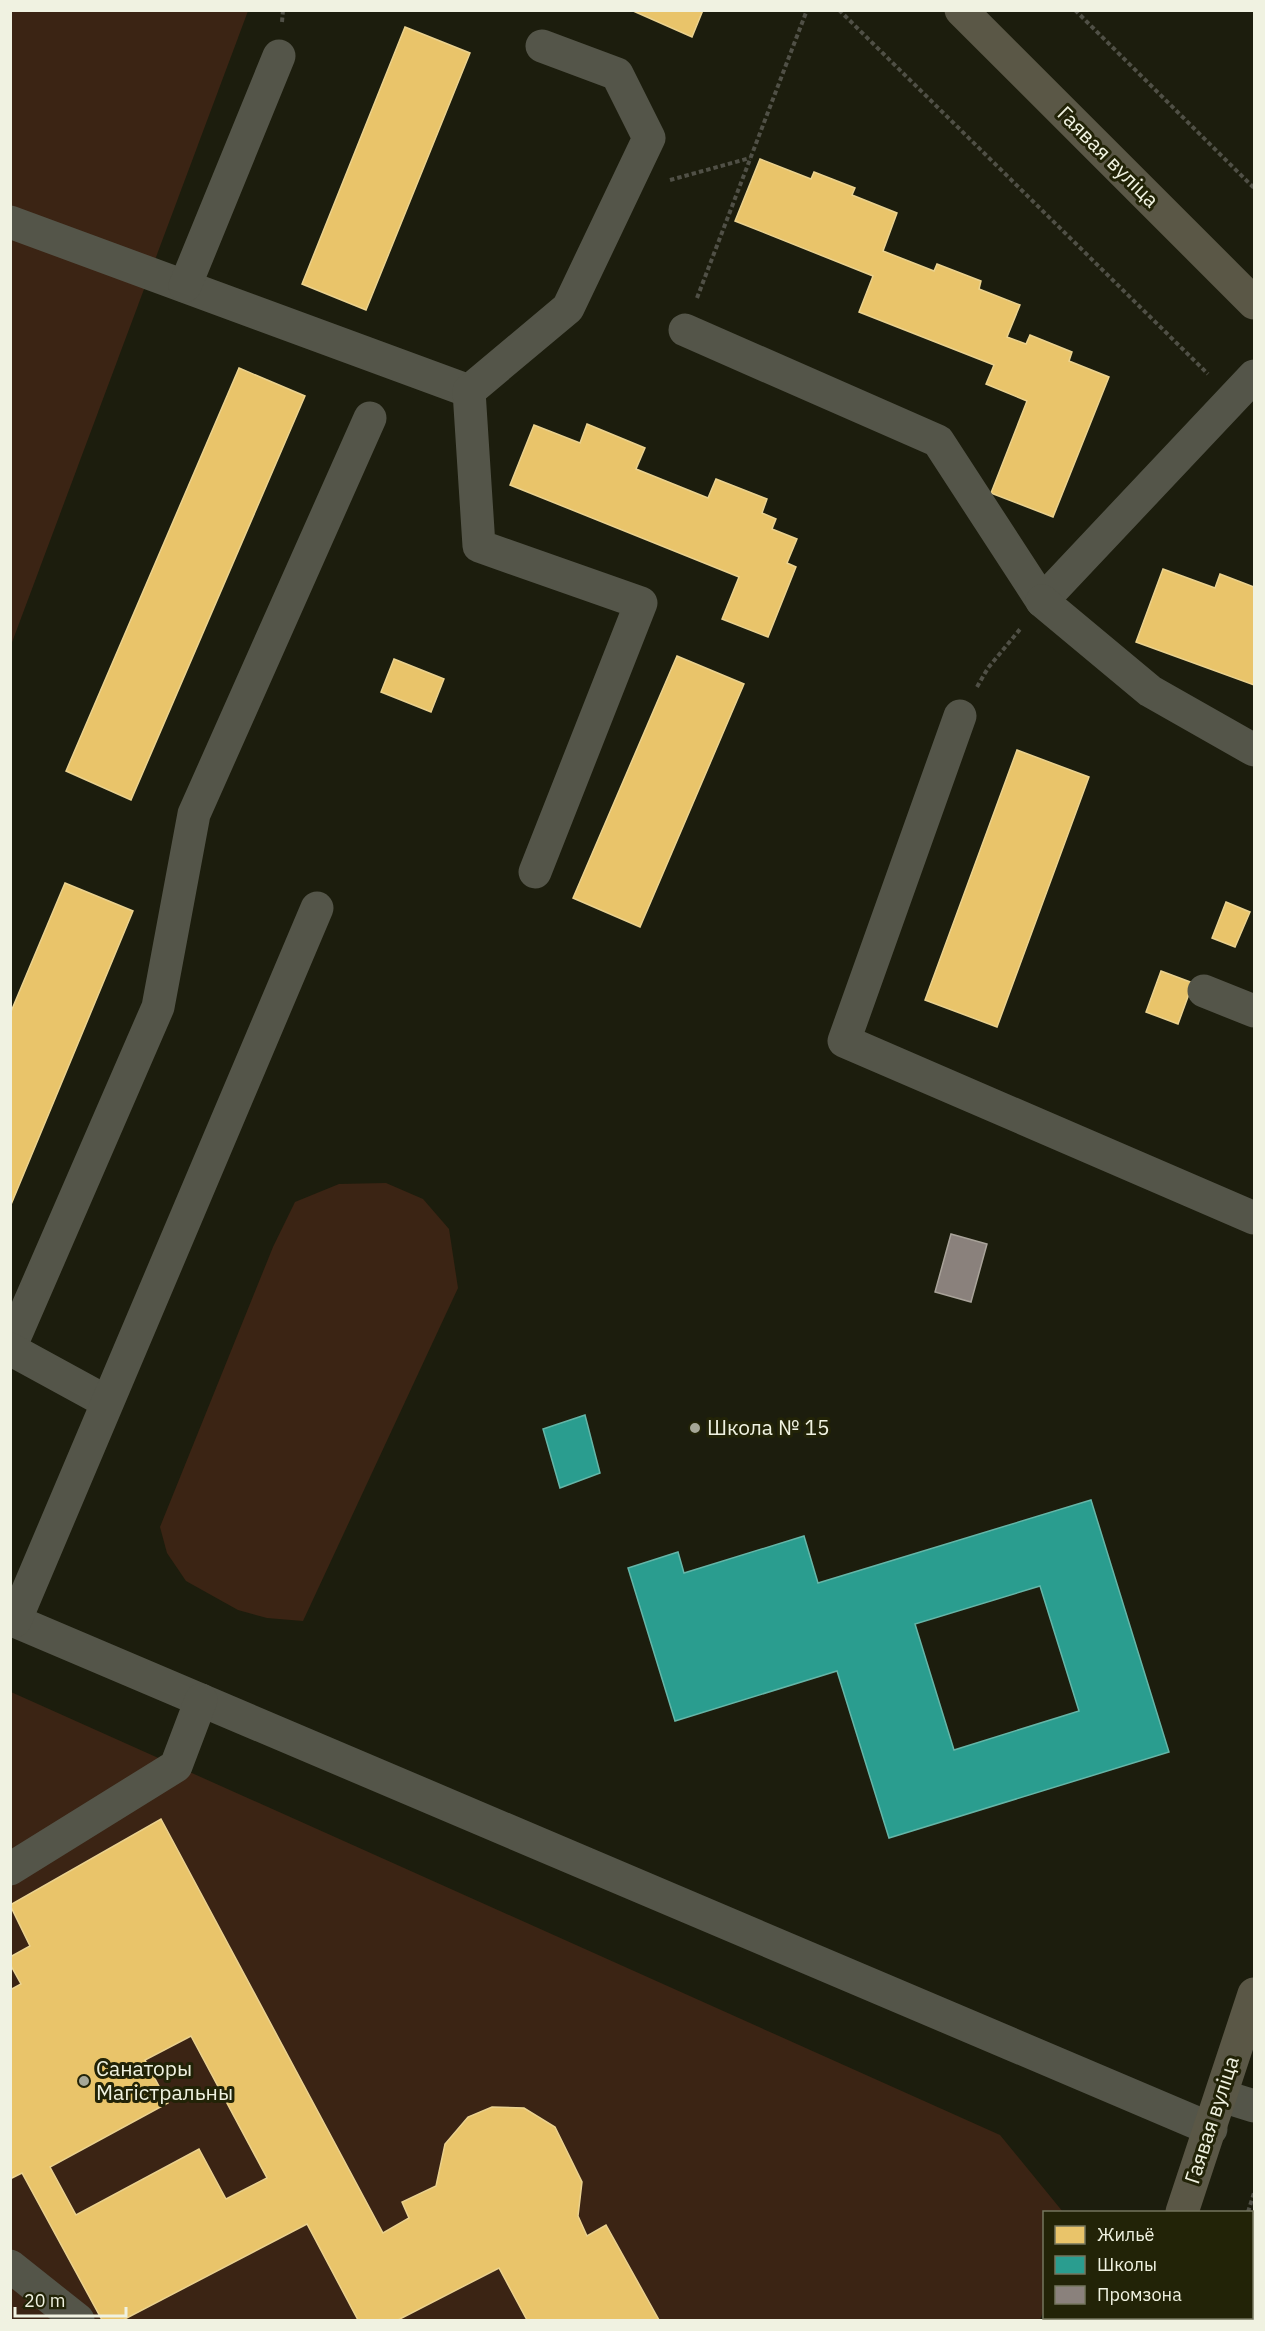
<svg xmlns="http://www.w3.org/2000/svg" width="1265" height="2331" font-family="'IBM Plex Sans',sans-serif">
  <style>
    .green { fill: #3b2414 }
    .homes { fill: #e9c46a; stroke: #ebd28e; stroke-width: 1.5; fill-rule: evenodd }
    .schools { fill: #2a9d8f; stroke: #65b6a8; stroke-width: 1.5; fill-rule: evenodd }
    .industry { fill: #8a817c; stroke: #a9a39a; stroke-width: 1.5 }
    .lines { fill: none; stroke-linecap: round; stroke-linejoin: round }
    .path { stroke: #505046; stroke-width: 4; stroke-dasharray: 4.5 3; stroke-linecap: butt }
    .minor { stroke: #545549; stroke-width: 33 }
    .major { stroke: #5a5746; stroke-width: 33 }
    .poi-dot { fill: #a6a797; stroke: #222307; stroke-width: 2 }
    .labels { text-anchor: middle; stroke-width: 6; stroke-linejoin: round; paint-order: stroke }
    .street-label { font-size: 21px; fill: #f0f2e1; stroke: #222307 }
    .poi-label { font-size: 21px; fill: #f0f2e1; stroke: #222307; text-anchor: start }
  </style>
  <rect width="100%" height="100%" fill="#1c1d0d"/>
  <g class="green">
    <polygon points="10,11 248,11 11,645 10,645"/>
    <polygon points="386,1183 423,1199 449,1229 458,1288 303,1621 267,1618 238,1610 186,1581 167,1553 160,1527 273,1247 295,1202 339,1184"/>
    <polygon points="11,1692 1000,2135 1063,2212 1044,2212 1044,2309 1040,2320 11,2320"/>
  </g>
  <g class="homes">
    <polygon points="631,10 703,10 692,37"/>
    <polygon points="405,27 470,53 366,310 302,284"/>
    <polygon points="760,159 811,179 814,172 855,188 852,195 897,213 883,251 934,271 937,264 981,281 979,289 1020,305 1007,337 1026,344 1030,335 1072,352 1069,361 1109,377 1053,517 991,493 1027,401 986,384 994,365 859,312 873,276 735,221"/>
    <polygon points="239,368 305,396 131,800 66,771"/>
    <polygon points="587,424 645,448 636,469 708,498 716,479 767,499 762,513 776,519 772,529 797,539 787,563 796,567 768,637 722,619 739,577 510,485 534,425 580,443"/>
    <polygon points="1163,569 1215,588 1220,574 1254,587 1254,685 1136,642"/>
    <polygon points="677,656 744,684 640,927 573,898"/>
    <polygon points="394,659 444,679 431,712 381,692"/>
    <polygon points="1017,750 1089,777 997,1027 925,1000"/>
    <polygon points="65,883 133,911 10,1207 10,1014"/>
    <polygon points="1226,902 1250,912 1235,947 1212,938"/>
    <polygon points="1161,971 1193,983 1178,1024 1146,1012"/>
    <path d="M161,1819L383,2233L409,2218L402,2202L436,2186L445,2144L468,2117L492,2107L524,2108L555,2127L582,2182L578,2216L587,2236L606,2225L659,2320H527L499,2268L398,2320H358L307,2224L123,2320H102L22,2173L10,2179V1990L21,1984L10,1964V1957L30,1946L10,1905ZM191,2036L267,2178L226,2199L199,2149L76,2215L50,2167L168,2103L145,2060Z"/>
  </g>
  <g class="schools">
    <polygon points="585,1415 600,1473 560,1488 543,1429"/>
    <path d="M1091,1500L1169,1752L889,1838L837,1671L675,1721L628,1568L678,1552L684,1573L804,1536L818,1583ZM1040,1586L1079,1711L954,1750L915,1624Z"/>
  </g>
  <polygon class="industry" points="951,1234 987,1244 971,1302 935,1292"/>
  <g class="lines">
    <g class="path">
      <polyline points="839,10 1208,374"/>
      <polyline points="1075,10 1254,188"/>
      <polyline points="282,22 283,10"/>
      <polyline points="670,180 750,158"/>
      <polyline points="697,298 807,10"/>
      <polyline points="977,687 988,668 1021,628"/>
      <polyline points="1248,2212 1254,2193"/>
      <polyline points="1211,2320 1212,2318"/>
    </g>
    <g class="minor">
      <polyline points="10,222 469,391"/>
      <polyline points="185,286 279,56"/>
      <polyline points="685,330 938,441 1042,601 1254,376"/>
      <polyline points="1042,601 1150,691 1254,750"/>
      <polyline points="960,716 844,1041 1254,1218"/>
      <polyline points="535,872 641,603 479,546 469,391 568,308 649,138 617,74 542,46"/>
      <polyline points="1204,991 1254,1011"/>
      <polyline points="10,1348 158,1007 194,814 370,418"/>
      <polyline points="10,1349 107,1402"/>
      <polyline points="10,1619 1211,2129"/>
      <polyline points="15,1621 317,908"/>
      <polyline points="10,1869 176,1766 201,1700"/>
      <polyline points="1222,2096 1254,2106"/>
      <polyline points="10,2266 78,2320"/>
    </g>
    <g class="major">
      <polyline points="961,10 1254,303"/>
      <polyline points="1182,2212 1254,1994"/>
      <polyline points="1144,2320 1145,2318"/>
    </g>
  </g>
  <g class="poi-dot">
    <circle cx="695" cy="1428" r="6"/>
    <circle cx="84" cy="2081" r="6"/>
  </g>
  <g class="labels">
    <g class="street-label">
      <text transform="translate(1108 157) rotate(45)" y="7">Гаявая вуліца</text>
      <text transform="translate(1212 2120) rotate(-72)" y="7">Гаявая вуліца</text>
    </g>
    <g class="poi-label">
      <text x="707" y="1435">Школа № 15</text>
      <text x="96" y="2076">Санаторы<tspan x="96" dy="24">Магістральны</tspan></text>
    </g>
  </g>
  <rect width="1265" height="2331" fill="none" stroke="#f0f2e1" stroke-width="24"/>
  <rect x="1043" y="2211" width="210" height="108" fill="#222307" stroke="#74765e" stroke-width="1.5"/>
  <rect x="1055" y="2226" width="30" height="18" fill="#e9c46a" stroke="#74765e" stroke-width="1.5"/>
  <text x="1097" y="2241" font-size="18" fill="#f0f2e1">Жильё</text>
  <rect x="1055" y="2256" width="30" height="18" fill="#2a9d8f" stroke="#74765e" stroke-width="1.5"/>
  <text x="1097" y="2271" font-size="18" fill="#f0f2e1">Школы</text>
  <rect x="1055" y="2286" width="30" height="18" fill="#8a817c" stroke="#74765e" stroke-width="1.5"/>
  <text x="1097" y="2301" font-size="18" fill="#f0f2e1">Промзона</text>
  <path d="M15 2307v9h111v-9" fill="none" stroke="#f0f2e1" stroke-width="3"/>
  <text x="24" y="2307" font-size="18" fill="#f0f2e1" stroke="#222307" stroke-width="4.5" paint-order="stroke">20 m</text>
</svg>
